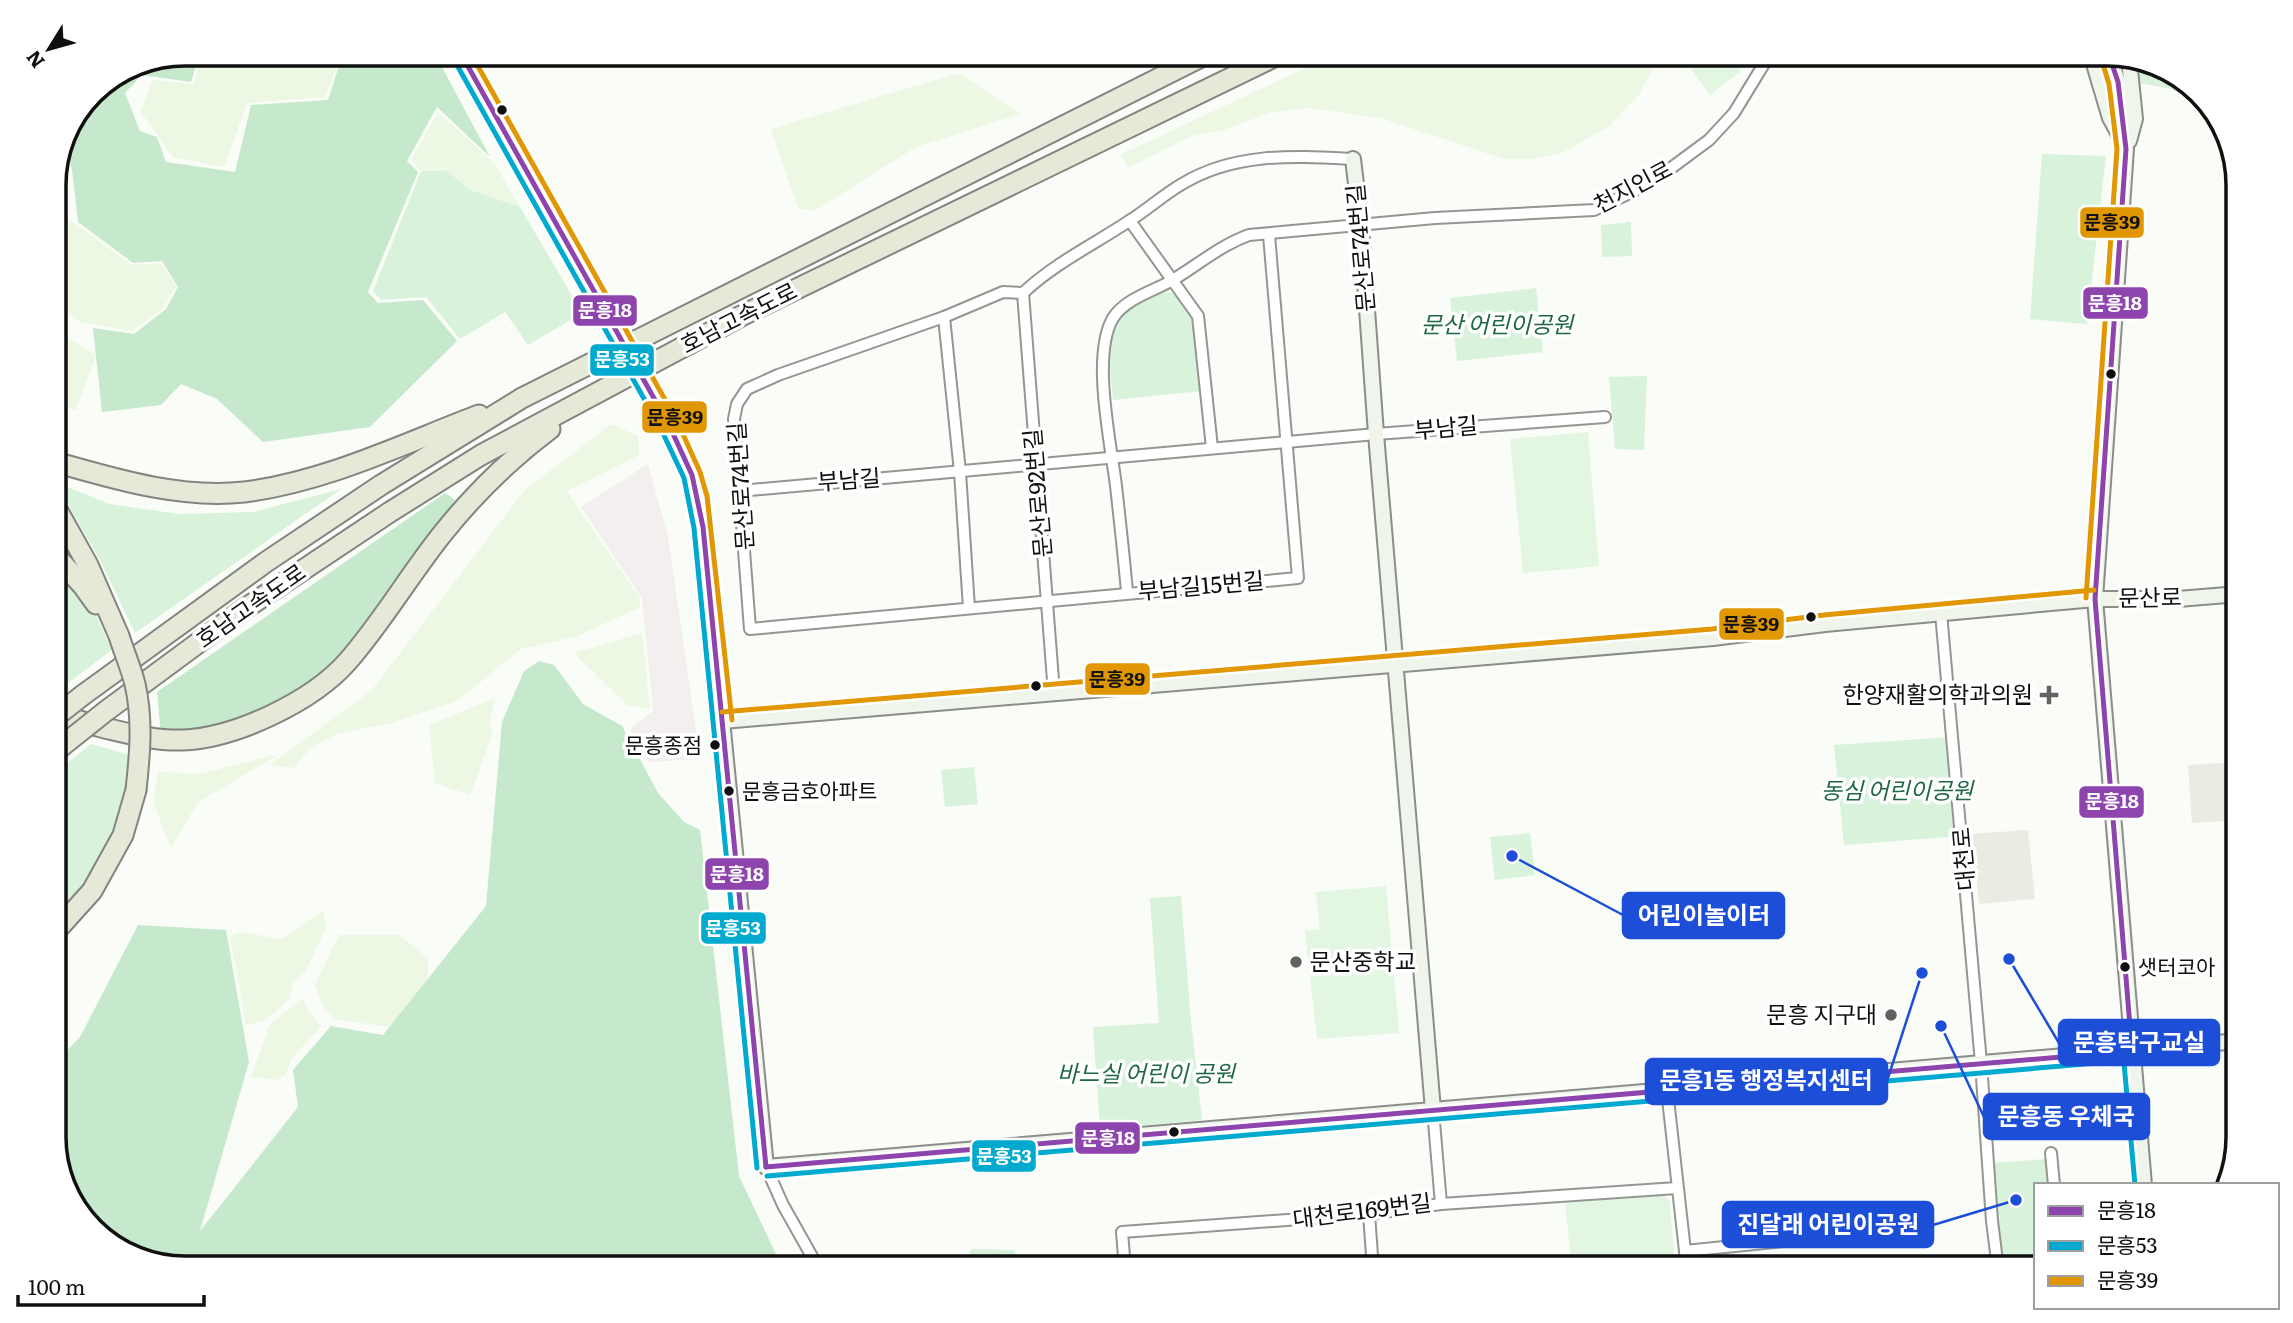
<svg xmlns="http://www.w3.org/2000/svg" width="2293" height="1323" font-family="Literata,'Noto Sans KR',serif">
  <style>
    .industrial { fill: #f3efef }
    .farmland { fill: #ecf8e3 }
    .green { fill: #d8f2dc }
    .forest { fill: #c6e9cd }
    .pitch { fill: #e2f6e2 }
    .plaza { fill: #e8ece2 }
    .lines { fill: none; stroke-linecap: round; stroke-linejoin: round }
    .street-casing { stroke: #959694; stroke-width: 14 }
    .secondary-casing { stroke: #8c8d8b; stroke-width: 18 }
    .highway-casing { stroke: #828481; stroke-width: 23 }
    .street { stroke: #fefffe; stroke-width: 10 }
    .secondary { stroke: #f0f5eb; stroke-width: 14 }
    .highway { stroke: #e6e9d8; stroke-width: 19 }
    .secondary-bridge-casing { stroke: #8c8d8b; stroke-width: 18; stroke-linecap: butt }
    .highway-bridge-casing { stroke: #828481; stroke-width: 23; stroke-linecap: butt }
    .secondary-bridge { stroke: #f0f5eb; stroke-width: 14 }
    .highway-bridge { stroke: #e6e9d8; stroke-width: 19 }
    .bus-1-casing { stroke: #fff; stroke-width: 10 }
    .bus-2-casing { stroke: #fff; stroke-width: 10 }
    .bus-3-casing { stroke: #fff; stroke-width: 10 }
    .bus-1 { stroke: #8e44ad; stroke-width: 5 }
    .bus-2 { stroke: #00a9ce; stroke-width: 5 }
    .bus-3 { stroke: #e09702; stroke-width: 5 }
    .bus-dot { fill: #101010; stroke: #fff; stroke-width: 2.5 }
    .poi-dot { fill: #626361; stroke: #fff; stroke-width: 2.5 }
    .labels { text-anchor: middle; stroke-width: 7; stroke-linejoin: round; paint-order: stroke }
    .bus-label { font-size: 21px; fill: #101010; stroke: #fff; text-anchor: start }
    .street-label { font-size: 23px; fill: #101010; stroke: #fff }
    .park-label { font-size: 23px; font-style: italic; fill: #206843; stroke: #fff }
    .poi-label { font-size: 23px; fill: #101010; stroke: #fff; text-anchor: end }
    .rim { fill: none; stroke: #101010; stroke-width: 3.5 }
    .leader { fill: none; stroke: #1d4ed8; stroke-width: 2.5 }
    .callout-dot { fill: #1d4ed8; stroke: #fff; stroke-width: 2.5 }
    .callout { fill: #1d4ed8; stroke: #1d4ed8; stroke-width: 2.5 }
    .callout-label { font-size: 24px; text-anchor: middle; font-weight: bold; fill: #fff }
    .line-badge { stroke: #fff; stroke-width: 2.5 }
    .badge-label { font-size: 19px; text-anchor: middle; font-weight: bold; fill: #fff }
    .pale-badge-label { font-size: 19px; text-anchor: middle; font-weight: bold; fill: #111 }
  </style>
  <rect width="100%" height="100%" fill="#f9fcf7"/>
  <polygon class="industrial" points="648,464 668,536 700,759 649,762 630,729 653,711 642,598 581,507"/>
  <g class="farmland">
    <polygon points="203,54 355,54 336,69 325,97 247,103 224,167 173,157 141,112 152,80 193,84"/>
    <polygon points="1335,54 1661,54 1638,96 1609,126 1562,153 1532,159 1504,159 1380,118 1308,108 1272,112 1224,130 1192,136 1128,168 1120,155"/>
    <polygon points="959,73 1020,114 916,147 814,211 798,208 771,129"/>
    <polygon points="438,112 494,163 520,207 470,190 447,171 421,171 411,160"/>
    <polygon points="55,209 132,265 161,263 176,286 164,307 132,331 80,322 55,304"/>
    <polygon points="65,336 96,355 76,410 65,407 55,413 55,349"/>
    <polygon points="611,424 638,436 639,455 567,491 639,597 640,607 578,636 521,649 457,701 392,723 339,733 311,747 294,768 270,765 372,690 524,491"/>
    <polygon points="642,633 650,709 627,705 574,653"/>
    <polygon points="495,698 489,725 493,733 470,795 435,783 429,725"/>
    <polygon points="275,755 277,756 198,802 171,848 153,802 158,772 200,774"/>
    <polygon points="323,911 326,928 305,972 293,983 289,999 265,1021 246,1025 230,936 240,932 281,939"/>
    <polygon points="339,935 399,935 428,958 427,994 388,1027 335,1019 324,1008 315,985"/>
    <polygon points="303,998 307,1009 321,1027 292,1058 285,1075 276,1080 251,1077 270,1024"/>
  </g>
  <g class="green">
    <polygon points="2140,63 2173,72 2213,111 2172,89 2138,83"/>
    <polygon points="2042,154 2106,156 2087,324 2030,319"/>
    <polygon points="421,171 447,171 470,190 520,207 582,313 528,345 505,312 460,339 426,297 381,300 373,291"/>
    <polygon points="1631,222 1632,256 1602,257 1601,225"/>
    <polygon points="1536,288 1543,352 1457,361 1450,298"/>
    <path d="M1159,292L1175,293L1193,315L1202,391L1113,400C1112,378 1103,344 1115,324C1123,309 1145,300 1159,292Z"/>
    <polygon points="1647,376 1644,450 1615,449 1609,377"/>
    <polygon points="55,482 109,504 179,514 253,512 341,489 135,633 100,560"/>
    <polygon points="55,564 91,605 112,650 61,688 55,683"/>
    <polygon points="1952,737 1960,836 1844,845 1834,745"/>
    <polygon points="91,744 130,755 125,802 94,874 55,922 55,773"/>
    <polygon points="974,767 978,804 945,807 941,770"/>
    <polygon points="1530,833 1535,875 1495,880 1490,837"/>
    <polygon points="1181,896 1191,1021 1202,1120 1100,1129 1093,1027 1159,1023 1150,898"/>
    <polygon points="2046,1159 2049,1185 2036,1185 2036,1269 2003,1269 1996,1215 1993,1163"/>
    <polygon points="972,1249 1014,1250 1017,1256 1019,1269 977,1269 969,1252"/>
  </g>
  <g class="forest">
    <polygon points="185,54 200,54 191,82 142,75 125,93 140,131 157,137 166,162 235,172 251,105 328,100 338,69 359,54 435,54 490,157 437,107 407,161 418,172 368,292 378,303 423,300 457,341 370,427 263,442 217,399 181,384 161,405 102,412 93,328 134,334 166,309 178,287 162,261 133,263 78,222 72,169 66,151 93,92 136,64"/>
    <polygon points="445,493 458,502 373,624 319,679 218,734 161,736 157,692"/>
    <polygon points="539,661 554,665 583,704 622,726 658,793 684,822 700,830 739,1176 783,1269 186,1269 120,1251 72,1203 55,1146 55,1063 80,1037 138,925 226,930 249,1062 200,1231 298,1107 293,1070 331,1026 383,1035 486,906 502,722 524,671"/>
  </g>
  <g class="pitch">
    <polygon points="1711,54 1728,54 1741,71 1710,95 1691,69"/>
    <polygon points="1588,432 1599,566 1523,573 1510,439"/>
    <polygon points="1386,886 1399,1033 1317,1039 1305,931 1320,929 1316,892"/>
    <polygon points="1663,1195 1670,1201 1675,1269 1572,1269 1565,1202"/>
  </g>
  <g class="plaza">
    <polygon points="2239,762 2239,820 2192,823 2188,765"/>
    <polygon points="2028,830 2035,899 1979,904 1972,834"/>
  </g>
  <g class="lines">
    <defs>
      <g id="street">
        <polyline points="1130,221 1198,316 1212,448"/>
        <path d="M1269,235L1298,578L750,629L734,419L737,404L747,389L778,375L944,317L1003,292L1023,293C1055,263 1093,245 1129,221C1147,210 1163,195 1182,184C1235,152 1294,156 1353,159"/>
        <polyline points="1023,293 1054,693"/>
        <polyline points="944,317 960,472 969,608"/>
        <polyline points="739,491 1376,434 1605,417"/>
        <path d="M1127,592C1124,557 1120,522 1116,486C1111,444 1091,355 1113,318C1125,299 1153,291 1171,281C1198,265 1219,246 1249,235L1435,218L1594,210L1638,189L1663,174L1709,140L1734,113L1770,54"/>
        <polyline points="1941,613 1981,1063 1992,1221 1998,1269"/>
        <polyline points="1667,1090 1687,1269"/>
        <polyline points="1433,1110 1441,1204"/>
        <polyline points="2051,1153 2054,1185"/>
        <polyline points="766,1167 783,1205 819,1269"/>
        <polyline points="1369,1214 1373,1269"/>
        <polyline points="1685,1251 1833,1236"/>
        <polyline points="1125,1269 1122,1232 1369,1214 1441,1204 1677,1188"/>
      </g>
      <g id="secondary">
        <polyline points="461,54 603,308"/>
        <polyline points="2091,54 2110,118 2121,138"/>
        <polyline points="2109,55 2118,82 2126,149 2095,599 2144,1185"/>
        <polyline points="2129,141 2135,119 2129,60"/>
        <polyline points="1353,159 1361,226 1376,434 1433,1110"/>
        <polyline points="669,425 692,475 703,527 766,1167 2239,1041"/>
        <polyline points="723,721 1713,638 1825,624 2095,599 2178,599 2239,594"/>
      </g>
      <g id="highway">
        <path d="M55,462C115,479 180,499 244,492C325,482 403,444 479,415"/>
        <polyline points="55,506 88,565 119,636"/>
        <polyline points="55,555 83,586 96,604"/>
        <polyline points="83,695 266,562 381,485 522,398 1207,54"/>
        <path d="M55,710C72,720 90,724 109,729C134,735 158,741 183,740C236,738 313,701 348,661C383,621 410,574 443,533C475,493 510,459 550,429"/>
        <polyline points="106,711 240,612 390,512 481,455 741,316 1280,54"/>
        <polyline points="55,932 92,891 123,835 136,790"/>
      </g>
    </defs>
    <use href="#street" class="street-casing"/>
    <use href="#secondary" class="secondary-casing"/>
    <use href="#highway" class="highway-casing"/>
    <use href="#street" class="street"/>
    <use href="#secondary" class="secondary"/>
    <use href="#highway" class="highway"/>
    <defs>
      <polyline id="secondary-bridge" points="603,308 669,425"/>
      <g id="highway-bridge">
        <path d="M119,636C124,652 131,668 135,684C143,719 140,754 136,790"/>
        <polyline points="55,717 83,695"/>
        <polyline points="57,750 106,711"/>
      </g>
    </defs>
    <use href="#secondary-bridge" class="secondary-bridge-casing"/>
    <use href="#highway-bridge" class="highway-bridge-casing"/>
    <use href="#secondary-bridge" class="secondary-bridge"/>
    <use href="#highway-bridge" class="highway-bridge"/>
    <defs>
      <g id="bus-1">
        <polyline points="461,54 669,425 692,475 703,527 766,1167"/>
        <polyline points="2109,55 2118,82 2126,149 2095,599 2132,1051"/>
        <polyline points="766,1167 2132,1051"/>
      </g>
      <g id="bus-2">
        <polyline points="453,58 661,429 684,478 694,528 757,1168"/>
        <polyline points="2123,1052 2135,1185"/>
        <polyline points="767,1176 2133,1060"/>
      </g>
      <g id="bus-3">
        <polyline points="471,54 677,421 700,472 707,496 732,720"/>
        <polyline points="2086,598 2117,149 2109,84 2101,58"/>
        <polyline points="722,712 1712,629 1824,615 2094,590"/>
      </g>
    </defs>
    <use href="#bus-1" class="bus-1-casing"/>
    <use href="#bus-2" class="bus-2-casing"/>
    <use href="#bus-3" class="bus-3-casing"/>
    <use href="#bus-1" class="bus-1"/>
    <use href="#bus-2" class="bus-2"/>
    <use href="#bus-3" class="bus-3"/>
  </g>
  <g class="bus-dot">
    <circle cx="502" cy="110" r="6"/>
    <circle cx="2111" cy="374" r="6"/>
    <circle cx="1811" cy="617" r="6"/>
    <circle cx="1036" cy="686" r="6"/>
    <circle cx="715" cy="745" r="6"/>
    <circle cx="729" cy="791" r="6"/>
    <circle cx="2125" cy="967" r="6"/>
    <circle cx="1174" cy="1132" r="6"/>
  </g>
  <g class="poi-dot">
    <path d="M2045.5 684.5h7v7h7v7h-7v7h-7v-7h-7v-7h7z"/>
    <circle cx="1296" cy="962" r="7"/>
    <circle cx="1891" cy="1015" r="7"/>
  </g>
  <g class="labels">
    <g class="bus-label">
      <text x="702" y="753" text-anchor="end">문흥종점</text>
      <text x="742" y="799">문흥금호아파트</text>
      <text x="2138" y="975">샛터코아</text>
    </g>
    <g class="street-label">
      <text transform="translate(1633 187) rotate(-28)" y="8">천지인로</text>
      <text transform="translate(1361 248) rotate(-95)" y="8">문산로74번길</text>
      <text transform="translate(739 318) rotate(-27)" y="8">호남고속도로</text>
      <text transform="translate(1446 428) rotate(-5)" y="8">부남길</text>
      <text transform="translate(849 480) rotate(-4)" y="8">부남길</text>
      <text transform="translate(741 486) rotate(-94)" y="8">문산로74번길</text>
      <text transform="translate(1038 493) rotate(-95)" y="8">문산로92번길</text>
      <text transform="translate(1201 586) rotate(-5)" y="8">부남길15번길</text>
      <text transform="translate(2150 598) rotate(-1)" y="8">문산로</text>
      <text transform="translate(251 606) rotate(-35)" y="8">호남고속도로</text>
      <text transform="translate(1964 859) rotate(-95)" y="8">대천로</text>
      <text transform="translate(1362 1211) rotate(-7)" y="8">대천로169번길</text>
    </g>
    <g class="park-label">
      <text x="1497" y="333">문산 어린이공원</text>
      <text x="1897" y="799">동심 어린이공원</text>
      <text x="1146" y="1082">바느실 어린이 공원</text>
    </g>
    <g class="poi-label">
      <text x="2033" y="703">한양재활의학과의원</text>
      <text x="1310" y="970" text-anchor="start">문산중학교</text>
      <text x="1877" y="1023">문흥 지구대</text>
    </g>
  </g>
  <path d="M0 0H2293V1323H0ZM185 66H2107A119 119 0 0 1 2226 185V1137A119 119 0 0 1 2107 1256H185A119 119 0 0 1 66 1137V185A119 119 0 0 1 185 66Z" fill="#fff" fill-rule="evenodd"/>
  <path class="rim" d="M185 66H2107A119 119 0 0 1 2226 185V1137A119 119 0 0 1 2107 1256H185A119 119 0 0 1 66 1137V185A119 119 0 0 1 185 66Z"/>
  <path class="leader" d="M1512 856L1623 915M2009 959L2059 1043M1922 973L1887 1081M1941 1026L1984 1117M2016 1200L1933 1225"/>
  <g class="callout-dot">
    <circle cx="1512" cy="856" r="7"/>
    <circle cx="2009" cy="959" r="7"/>
    <circle cx="1922" cy="973" r="7"/>
    <circle cx="1941" cy="1026" r="7"/>
    <circle cx="2016" cy="1200" r="7"/>
  </g>
  <g class="callout">
    <rect x="1623" y="893" width="161" height="45" rx="7"/>
    <rect x="2059" y="1020" width="160" height="45" rx="7"/>
    <rect x="1646" y="1059" width="241" height="45" rx="7"/>
    <rect x="1984" y="1094" width="165" height="45" rx="7"/>
    <rect x="1723" y="1202" width="210" height="45" rx="7"/>
  </g>
  <g class="callout-label">
    <text x="1704" y="924">어린이놀이터</text>
    <text x="2139" y="1051">문흥탁구교실</text>
    <text x="1766" y="1089">문흥1동 행정복지센터</text>
    <text x="2066" y="1125">문흥동 우체국</text>
    <text x="1828" y="1233">진달래 어린이공원</text>
  </g>
  <g class="line-badge">
    <rect x="2079" y="206" width="66" height="33" rx="7" fill="#e09702"/>
    <rect x="2082" y="286" width="67" height="34" rx="7" fill="#8e44ad"/>
    <rect x="572" y="294" width="66" height="33" rx="7" fill="#8e44ad"/>
    <rect x="589" y="343" width="66" height="34" rx="7" fill="#00a9ce"/>
    <rect x="641" y="400" width="67" height="34" rx="7" fill="#e09702"/>
    <rect x="1718" y="607" width="67" height="34" rx="7" fill="#e09702"/>
    <rect x="1084" y="662" width="67" height="34" rx="7" fill="#e09702"/>
    <rect x="2078" y="785" width="67" height="34" rx="7" fill="#8e44ad"/>
    <rect x="704" y="857" width="66" height="34" rx="7" fill="#8e44ad"/>
    <rect x="700" y="911" width="67" height="34" rx="7" fill="#00a9ce"/>
    <rect x="1074" y="1121" width="67" height="34" rx="7" fill="#8e44ad"/>
    <rect x="971" y="1139" width="66" height="34" rx="7" fill="#00a9ce"/>
  </g>
  <g class="badge-label">
    <text x="2115" y="310">문흥18</text>
    <text x="605" y="317">문흥18</text>
    <text x="622" y="366">문흥53</text>
    <text x="2112" y="808">문흥18</text>
    <text x="737" y="881">문흥18</text>
    <text x="733" y="935">문흥53</text>
    <text x="1108" y="1145">문흥18</text>
    <text x="1004" y="1163">문흥53</text>
  </g>
  <g class="pale-badge-label">
    <text x="2112" y="229">문흥39</text>
    <text x="675" y="424">문흥39</text>
    <text x="1751" y="631">문흥39</text>
    <text x="1117" y="686">문흥39</text>
  </g>
  <rect x="2034" y="1183" width="245" height="126" fill="#ffffff" stroke="#9f9f9f" stroke-width="2"/>
  <rect x="2048" y="1206" width="35" height="10" fill="#8e44ad" stroke="#9f9f9f" stroke-width="2"/>
  <text x="2097" y="1218" font-size="21" fill="#101010">문흥18</text>
  <rect x="2048" y="1241" width="35" height="10" fill="#00a9ce" stroke="#9f9f9f" stroke-width="2"/>
  <text x="2097" y="1253" font-size="21" fill="#101010">문흥53</text>
  <rect x="2048" y="1276" width="35" height="10" fill="#e09702" stroke="#9f9f9f" stroke-width="2"/>
  <text x="2097" y="1288" font-size="21" fill="#101010">문흥39</text>
  <g transform="translate(49 49) rotate(233)" stroke="#ffffff" stroke-width="5" paint-order="stroke">
  <path d="M0-5L12 26L0 18L-12 26Z" fill="#101010"/>
  <text y="-10" font-size="19" font-weight="bold" text-anchor="middle" fill="#101010">N</text>
  </g>
  <path d="M18 1295v10h186v-10" fill="none" stroke="#101010" stroke-width="3.5"/>
  <text x="28" y="1295" font-size="21" fill="#101010" stroke="#ffffff" stroke-width="5" paint-order="stroke">100 m</text>
</svg>
